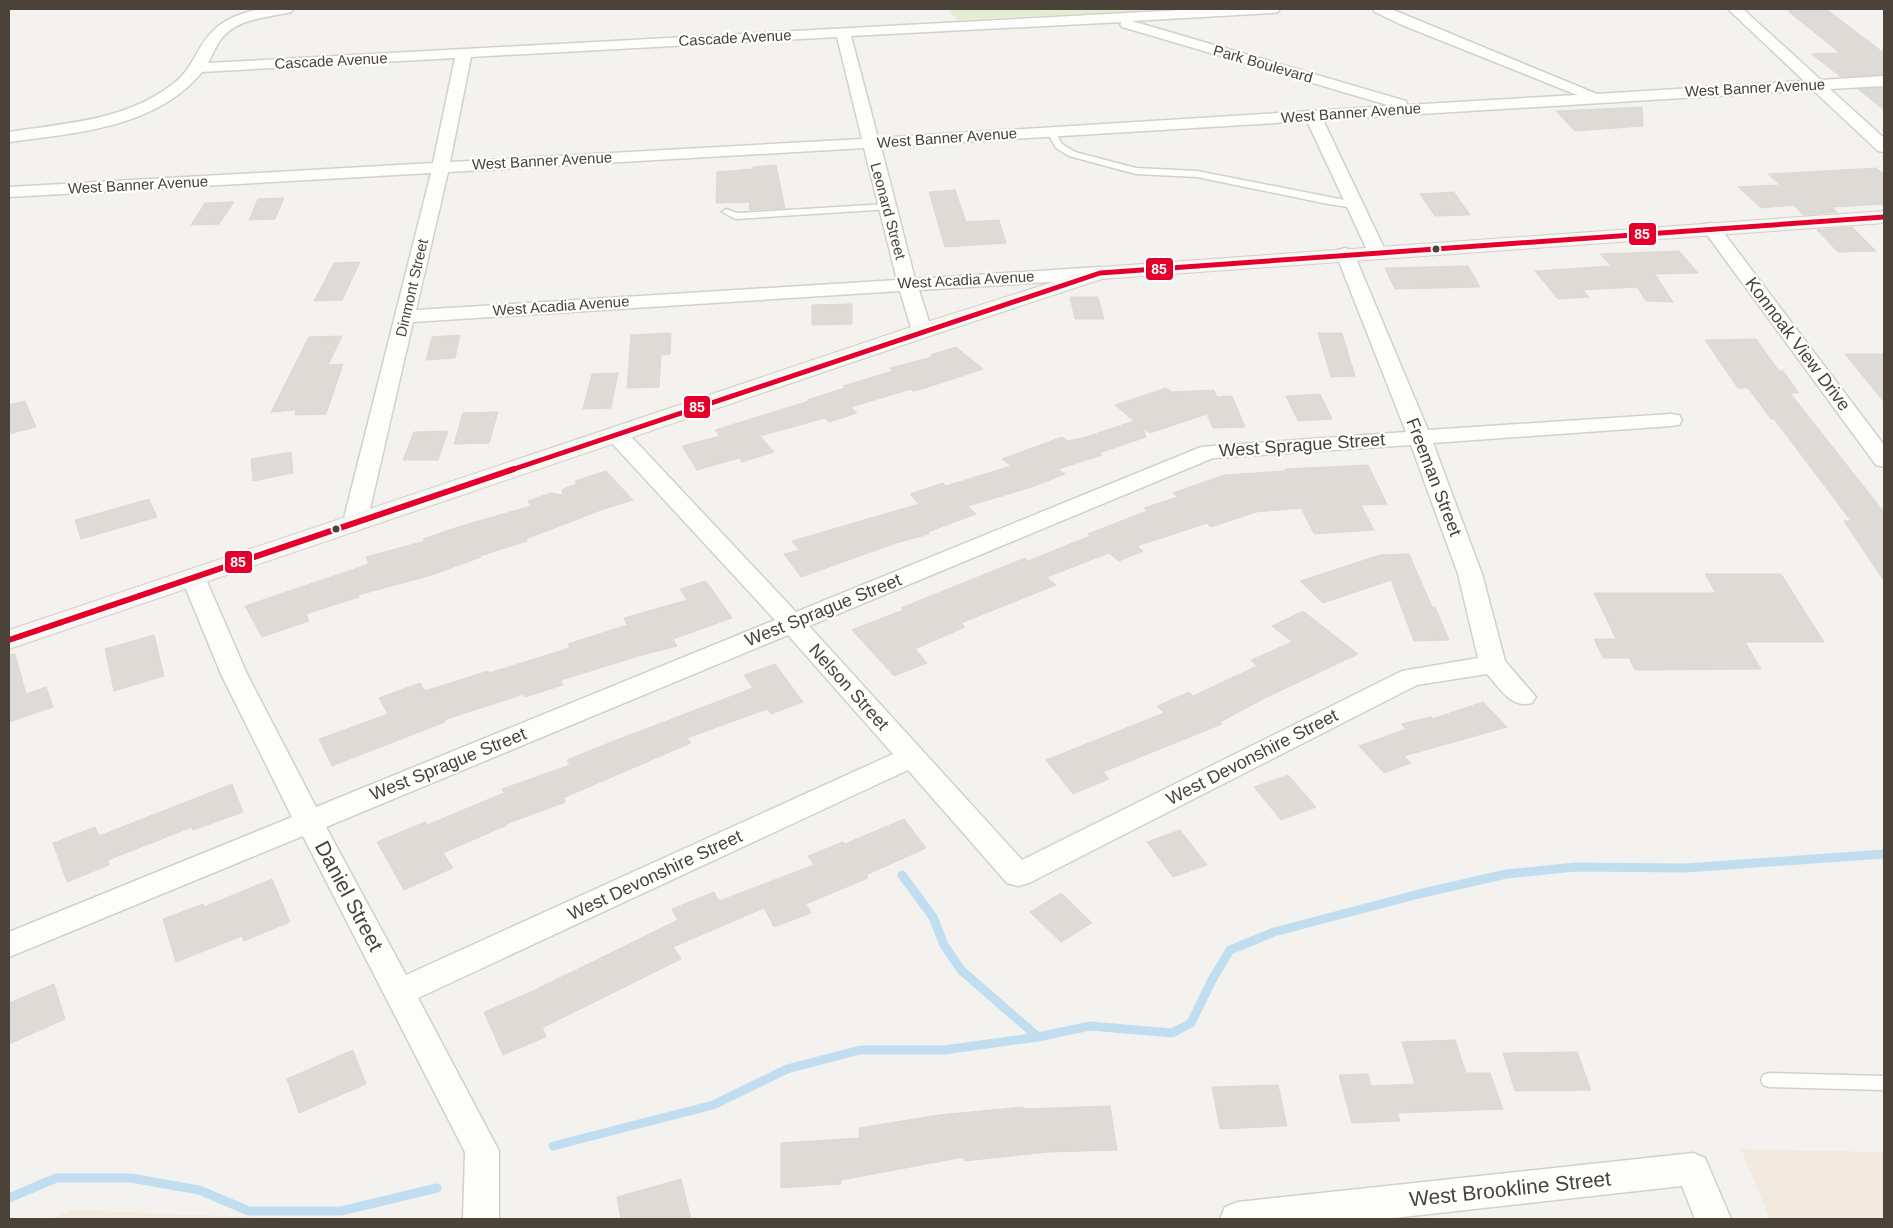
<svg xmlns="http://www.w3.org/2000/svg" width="1893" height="1228" font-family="Arial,sans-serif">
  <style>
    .commercial { fill: #f3eadf }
    .green { fill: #e2eecf }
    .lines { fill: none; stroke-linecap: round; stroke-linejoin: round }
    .stream { stroke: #c0def0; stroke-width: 9 }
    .building { fill: #dedbd6; stroke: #dcd9d4 }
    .lane-casing { stroke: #d2d0cb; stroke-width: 3 }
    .street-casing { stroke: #d2d0cb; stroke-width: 3 }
    .secondary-casing { stroke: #d3cfc5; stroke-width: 2 }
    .lane { fill: #fdfdfc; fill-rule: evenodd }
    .street { fill: #fdfdfc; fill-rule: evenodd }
    .secondary { fill: #f7f6f1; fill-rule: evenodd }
    .bus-1-far1-casing { stroke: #fff; stroke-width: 8 }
    .bus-1-casing { stroke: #fff; stroke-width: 10 }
    .bus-1-far1 { stroke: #e4002b; stroke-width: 5 }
    .bus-1 { stroke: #e4002b; stroke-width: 6 }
    .bus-dot { fill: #4b4339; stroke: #fff; stroke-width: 2 }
    .labels { text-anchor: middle; stroke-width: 4.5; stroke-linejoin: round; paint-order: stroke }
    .far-street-label { font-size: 15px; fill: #4b4339; stroke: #fff }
    .street-label { font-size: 18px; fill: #4b4339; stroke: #fff }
    .near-street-label { font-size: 21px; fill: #4b4339; stroke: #fff }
    .line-badge { stroke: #fff; stroke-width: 2 }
    .badge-label { font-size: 14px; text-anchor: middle; font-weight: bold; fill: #fff }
  </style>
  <rect width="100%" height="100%" fill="#f4f2ee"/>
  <g class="commercial">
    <polygon points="1741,1149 1884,1152 1884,1219 1770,1219"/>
    <polygon points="70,1210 308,1219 53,1219"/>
  </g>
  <polygon class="green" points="948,9 1173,9 957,20"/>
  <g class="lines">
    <g class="stream">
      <polyline points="902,875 933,917 944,945 961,970 1038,1037"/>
      <polyline points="553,1146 713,1105 787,1069 860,1050 944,1050 1038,1037 1090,1026 1172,1033 1191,1023 1212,980 1230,950 1274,932 1419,894 1506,874 1575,867 1685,868 1884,854"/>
      <polyline points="9,1198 56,1178 131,1178 199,1190 249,1211 341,1211 437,1188"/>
    </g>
  </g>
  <g class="building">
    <polygon points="1788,9 1826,9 1884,53 1884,74 1841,77 1812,54 1840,53 1788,11 1791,11"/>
    <polygon points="1884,88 1884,110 1858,89"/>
    <polygon points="1642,107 1643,126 1575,131 1556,111"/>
    <polygon points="776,165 785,208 749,210 750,202 716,203 717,172 753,169 753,167"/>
    <polygon points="1876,168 1884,174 1884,204 1832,207 1837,212 1803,215 1794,205 1761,208 1738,187 1780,185 1768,174"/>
    <polygon points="955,190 966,222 999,220 1006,243 945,247 929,192"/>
    <polygon points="1454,192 1470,215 1435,216 1420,194"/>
    <polygon points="284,198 275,219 249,220 258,199"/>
    <polygon points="234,202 219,224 191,225 205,203"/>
    <polygon points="1852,227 1876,251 1838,252 1817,230"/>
    <polygon points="1679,251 1698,273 1655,274 1673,302 1646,301 1637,287 1583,290 1589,297 1558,299 1535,271 1611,266 1600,254"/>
    <polygon points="360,262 342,300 314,301 334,263"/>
    <polygon points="1468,266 1480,287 1395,289 1385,268"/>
    <polygon points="1070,297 1098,297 1104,319 1075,319"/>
    <polygon points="852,304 852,324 812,325 812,305"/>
    <polygon points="671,333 670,354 661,355 659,387 627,388 631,335"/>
    <polygon points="1318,333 1342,333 1355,376 1331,377"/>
    <polygon points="460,335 455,358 426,360 432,337"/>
    <polygon points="342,336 328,365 343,364 326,414 295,415 296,410 271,412 309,337"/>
    <polygon points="1756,339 1779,371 1783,371 1799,393 1790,393 1884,512 1884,581 1844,521 1851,521 1774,419 1771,419 1748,388 1738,388 1705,340"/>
    <polygon points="956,347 983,369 925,388 913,391 911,389 851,407 857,413 829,422 825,418 760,436 774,452 742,462 739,458 697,470 682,446 720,436 715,430 809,401 807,400 845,388 843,386 893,371 890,368 932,357 930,355"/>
    <polygon points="1845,354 1884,354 1884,402"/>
    <polygon points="618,373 611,408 583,409 592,374"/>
    <polygon points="1166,388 1172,392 1214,390 1217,397 1232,396 1245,427 1213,428 1207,414 1150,433 1143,428 1146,437 1099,453 1102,455 1058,469 1065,474 1032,487 968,506 976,514 928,532 929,534 896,543 801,577 784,554 799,550 792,541 919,504 910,494 943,483 946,486 1011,466 1002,459 1062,437 1067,441 1083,438 1134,421 1115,405"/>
    <polygon points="1320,394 1332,419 1298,421 1286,396"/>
    <polygon points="25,401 36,427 9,434 9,405"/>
    <polygon points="498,412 489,443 454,444 463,413"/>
    <polygon points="448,431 438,460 403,460 414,432"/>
    <polygon points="291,452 293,473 253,481 251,459"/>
    <polygon points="1368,465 1387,504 1361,505 1374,530 1314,534 1301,508 1256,512 1211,527 1207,523 1137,546 1143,551 1119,561 1109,553 1047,577 1056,585 961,623 965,627 915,649 927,663 894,676 852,630 903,610 901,608 938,593 1025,558 1028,561 1090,536 1088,534 1147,511 1144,508 1178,497 1173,493 1224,475 1286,471 1285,469"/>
    <polygon points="606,471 633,500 601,510 526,539 527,541 480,556 481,557 432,575 358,595 359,597 306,614 309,621 262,637 245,606 369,564 366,557 425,541 423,539 458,527 531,506 528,501 551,493 562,495 563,489 577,484 575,481"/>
    <polygon points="149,499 157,517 81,539 75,520"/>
    <polygon points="1409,554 1432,607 1435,607 1449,640 1414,641 1391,580 1323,603 1300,581 1380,555"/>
    <polygon points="1705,574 1781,574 1824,642 1745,642 1761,669 1635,670 1629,658 1603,658 1594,639 1616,639 1594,593 1716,593"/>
    <polygon points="706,581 732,618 673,639 677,646 642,655 561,680 563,685 525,697 524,694 444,720 445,722 332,766 319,739 388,714 379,698 420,683 425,691 488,671 489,673 570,648 568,644 627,625 624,618 687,600 680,589"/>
    <polygon points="1303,611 1358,654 1263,699 1220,722 1222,724 1103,772 1109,779 1073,794 1046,760 1164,713 1157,706 1189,692 1193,696 1257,666 1251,660 1292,642 1272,626"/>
    <polygon points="154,635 164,676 114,691 105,649"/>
    <polygon points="15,654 26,694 46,687 53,707 9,722 9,655"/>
    <polygon points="775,664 803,702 771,714 767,709 687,738 691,743 563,798 566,802 506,824 507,825 443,853 453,868 404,890 377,842 425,822 427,825 504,793 502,789 570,765 567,760 614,741 753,688 744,675"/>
    <polygon points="1483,702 1507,727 1404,756 1411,763 1384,773 1359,746 1406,729 1401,724 1431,717 1432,719"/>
    <polygon points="1288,775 1316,807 1281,820 1254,787"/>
    <polygon points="232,784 243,812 193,830 192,827 108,860 109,865 67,882 53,843 95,827 99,836"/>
    <polygon points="904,819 926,848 866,875 868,878 806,904 811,913 774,927 764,908 673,947 681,959 542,1028 546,1037 503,1055 484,1012 533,991 678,920 672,909 714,892 719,901 814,865 808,856 843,842 845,844"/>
    <polygon points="1180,830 1207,865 1173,877 1147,842"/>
    <polygon points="272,879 290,922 244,941 242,936 176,962 163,919 203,904 204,907"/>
    <polygon points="1061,893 1092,923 1061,942 1030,912"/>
    <polygon points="54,984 65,1019 9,1044 9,1003"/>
    <polygon points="1455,1040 1466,1073 1490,1073 1503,1109 1397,1113 1400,1121 1352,1123 1339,1075 1368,1074 1371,1086 1415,1084 1402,1042"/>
    <polygon points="353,1050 366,1084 299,1113 287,1079"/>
    <polygon points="1577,1052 1591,1090 1515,1091 1503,1053"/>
    <polygon points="1278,1085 1287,1126 1220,1129 1212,1087"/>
    <polygon points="1110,1106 1117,1150 1049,1152 964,1161 964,1157 841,1180 841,1184 781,1188 781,1143 860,1138 859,1128 939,1115 1023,1107 1023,1109"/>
    <polygon points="681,1179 691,1219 621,1219 617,1197"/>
  </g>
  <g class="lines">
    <defs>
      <g id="lane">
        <polygon points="1048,130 1054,130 1062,144 1075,152 1136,168 1197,171 1355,202 1359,205 1355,208 1328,204 1197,177 1136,174 1069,156 1056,148 1047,132"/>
        <polygon points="887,204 891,207 890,209 736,219 722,212 726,209 737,213"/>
        <polygon points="1769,1073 1884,1076 1884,1090 1769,1087 1763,1085 1761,1080 1763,1075"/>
      </g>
      <g id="street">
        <path d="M259,9H293L291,12C266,18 235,18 219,42C215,48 212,56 208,63L1200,9H1280L1278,12L1273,13L1132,21L1406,101L1407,105L1577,95L1402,25L1375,12L1373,9H1391L1597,94L1804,81L1728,9H1743L1821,80L1884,76V86L1830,89L1884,138V152L1878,151L1813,90L1323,120L1386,252L1384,256L1377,258L1370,256L1368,252L1307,121L881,147L915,279L1100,267L1107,269L1109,273L1107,277L1100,279L919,290L932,331L929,335L922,337L915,335L912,331L900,291L413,322L367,522L363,527L355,529L347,527L343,522L431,173L9,197V187L433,163L455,58L202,72C156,128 76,133 9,142V132C66,123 125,121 173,84C195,67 196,46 214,30C226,18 243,13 259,9ZM1122,22L1120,24L1122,27L1391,106L878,138L851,36ZM837,37L862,139L450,162L471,57ZM864,148L897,280L416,310L448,172Z"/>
        <polygon points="1711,223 1717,224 1884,445 1884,467 1876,465 1705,232 1702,228 1705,224"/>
        <path d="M1345,248L1352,250L1354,254L1428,430L1671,414L1679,415L1682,420L1679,425L1671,426L1433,443L1482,574L1505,661L1536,697L1532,703C1511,709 1500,688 1487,674L1417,685L1029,883L1018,886L1007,883L908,770L418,998L499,1151V1219H463L465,1152L303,836L9,957V932L292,817L221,674L181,577L184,572L193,569L202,572L205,577L247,674L316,807L775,620L609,440L606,435L609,430L617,428L625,430L796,612L1201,447L1406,432L1336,254L1338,250ZM1411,445L1458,574L1478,658L1402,671L1022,860L809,626L1213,458ZM788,635L893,754L406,975L326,827Z"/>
        <polygon points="1693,1153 1705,1158 1731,1219 1695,1219 1682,1186 1385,1219 1220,1219 1225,1207 1238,1202"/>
      </g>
      <polygon id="secondary" points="1884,211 1884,223 1102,279 930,336 9,649 9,630 914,326 1100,267"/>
    </defs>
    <use href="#lane" class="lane-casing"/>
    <use href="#street" class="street-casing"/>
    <use href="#secondary" class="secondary-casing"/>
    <use href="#lane" class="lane"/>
    <use href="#street" class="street"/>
    <use href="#secondary" class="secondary"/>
    <defs>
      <polyline id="bus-1-far1" points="511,470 1100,273 1884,217"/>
      <polyline id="bus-1" points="9,640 514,469"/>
    </defs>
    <use href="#bus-1-far1" class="bus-1-far1-casing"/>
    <use href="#bus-1" class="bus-1-casing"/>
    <use href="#bus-1-far1" class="bus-1-far1"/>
    <use href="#bus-1" class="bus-1"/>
  </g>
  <g class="bus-dot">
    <circle cx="1436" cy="249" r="4.5"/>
    <circle cx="336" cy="529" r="4.5"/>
  </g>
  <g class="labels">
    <g class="far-street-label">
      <text transform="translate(735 38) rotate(-3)" y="5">Cascade Avenue</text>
      <text transform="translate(331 61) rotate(-3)" y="5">Cascade Avenue</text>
      <text transform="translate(1263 64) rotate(16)" y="5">Park Boulevard</text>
      <text transform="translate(1755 88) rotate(-3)" y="5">West Banner Avenue</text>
      <text transform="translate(1351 113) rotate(-4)" y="5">West Banner Avenue</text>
      <text transform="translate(947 138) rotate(-4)" y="5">West Banner Avenue</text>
      <text transform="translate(542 161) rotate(-3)" y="5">West Banner Avenue</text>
      <text transform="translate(138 185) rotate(-3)" y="5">West Banner Avenue</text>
      <text transform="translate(888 211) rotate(75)" y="5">Leonard Street</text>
      <text transform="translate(966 280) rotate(-3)" y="5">West Acadia Avenue</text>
      <text transform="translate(412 288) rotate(-77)" y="5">Dinmont Street</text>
      <text transform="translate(561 306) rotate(-4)" y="5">West Acadia Avenue</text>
    </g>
    <g class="street-label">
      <text transform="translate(1798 344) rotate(53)" y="6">Konnoak View Drive</text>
      <text transform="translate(1302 445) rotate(-4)" y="6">West Sprague Street</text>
      <text transform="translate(1434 477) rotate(69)" y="6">Freeman Street</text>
      <text transform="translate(823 610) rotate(-22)" y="6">West Sprague Street</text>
      <text transform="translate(849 687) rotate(48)" y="6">Nelson Street</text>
      <text transform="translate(1252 757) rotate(-27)" y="6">West Devonshire Street</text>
      <text transform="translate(448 764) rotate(-22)" y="6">West Sprague Street</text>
      <text transform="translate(655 875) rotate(-25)" y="6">West Devonshire Street</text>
    </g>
    <g class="near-street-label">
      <text transform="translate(349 896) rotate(62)" y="7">Daniel Street</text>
      <text transform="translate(1510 1189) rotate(-6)" y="7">West Brookline Street</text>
    </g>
  </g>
  <g class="line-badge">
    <rect x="1628" y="222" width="29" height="24" rx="5" fill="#e4002b"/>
    <rect x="1145" y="257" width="29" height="24" rx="5" fill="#e4002b"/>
    <rect x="683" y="395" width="28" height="24" rx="5" fill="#e4002b"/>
    <rect x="224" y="550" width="29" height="24" rx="5" fill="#e4002b"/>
  </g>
  <g class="badge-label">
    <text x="1642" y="239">85</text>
    <text x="1159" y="274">85</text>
    <text x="697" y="412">85</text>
    <text x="238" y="567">85</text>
  </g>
  <rect width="1893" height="1228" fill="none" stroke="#4b4339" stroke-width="20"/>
</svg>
